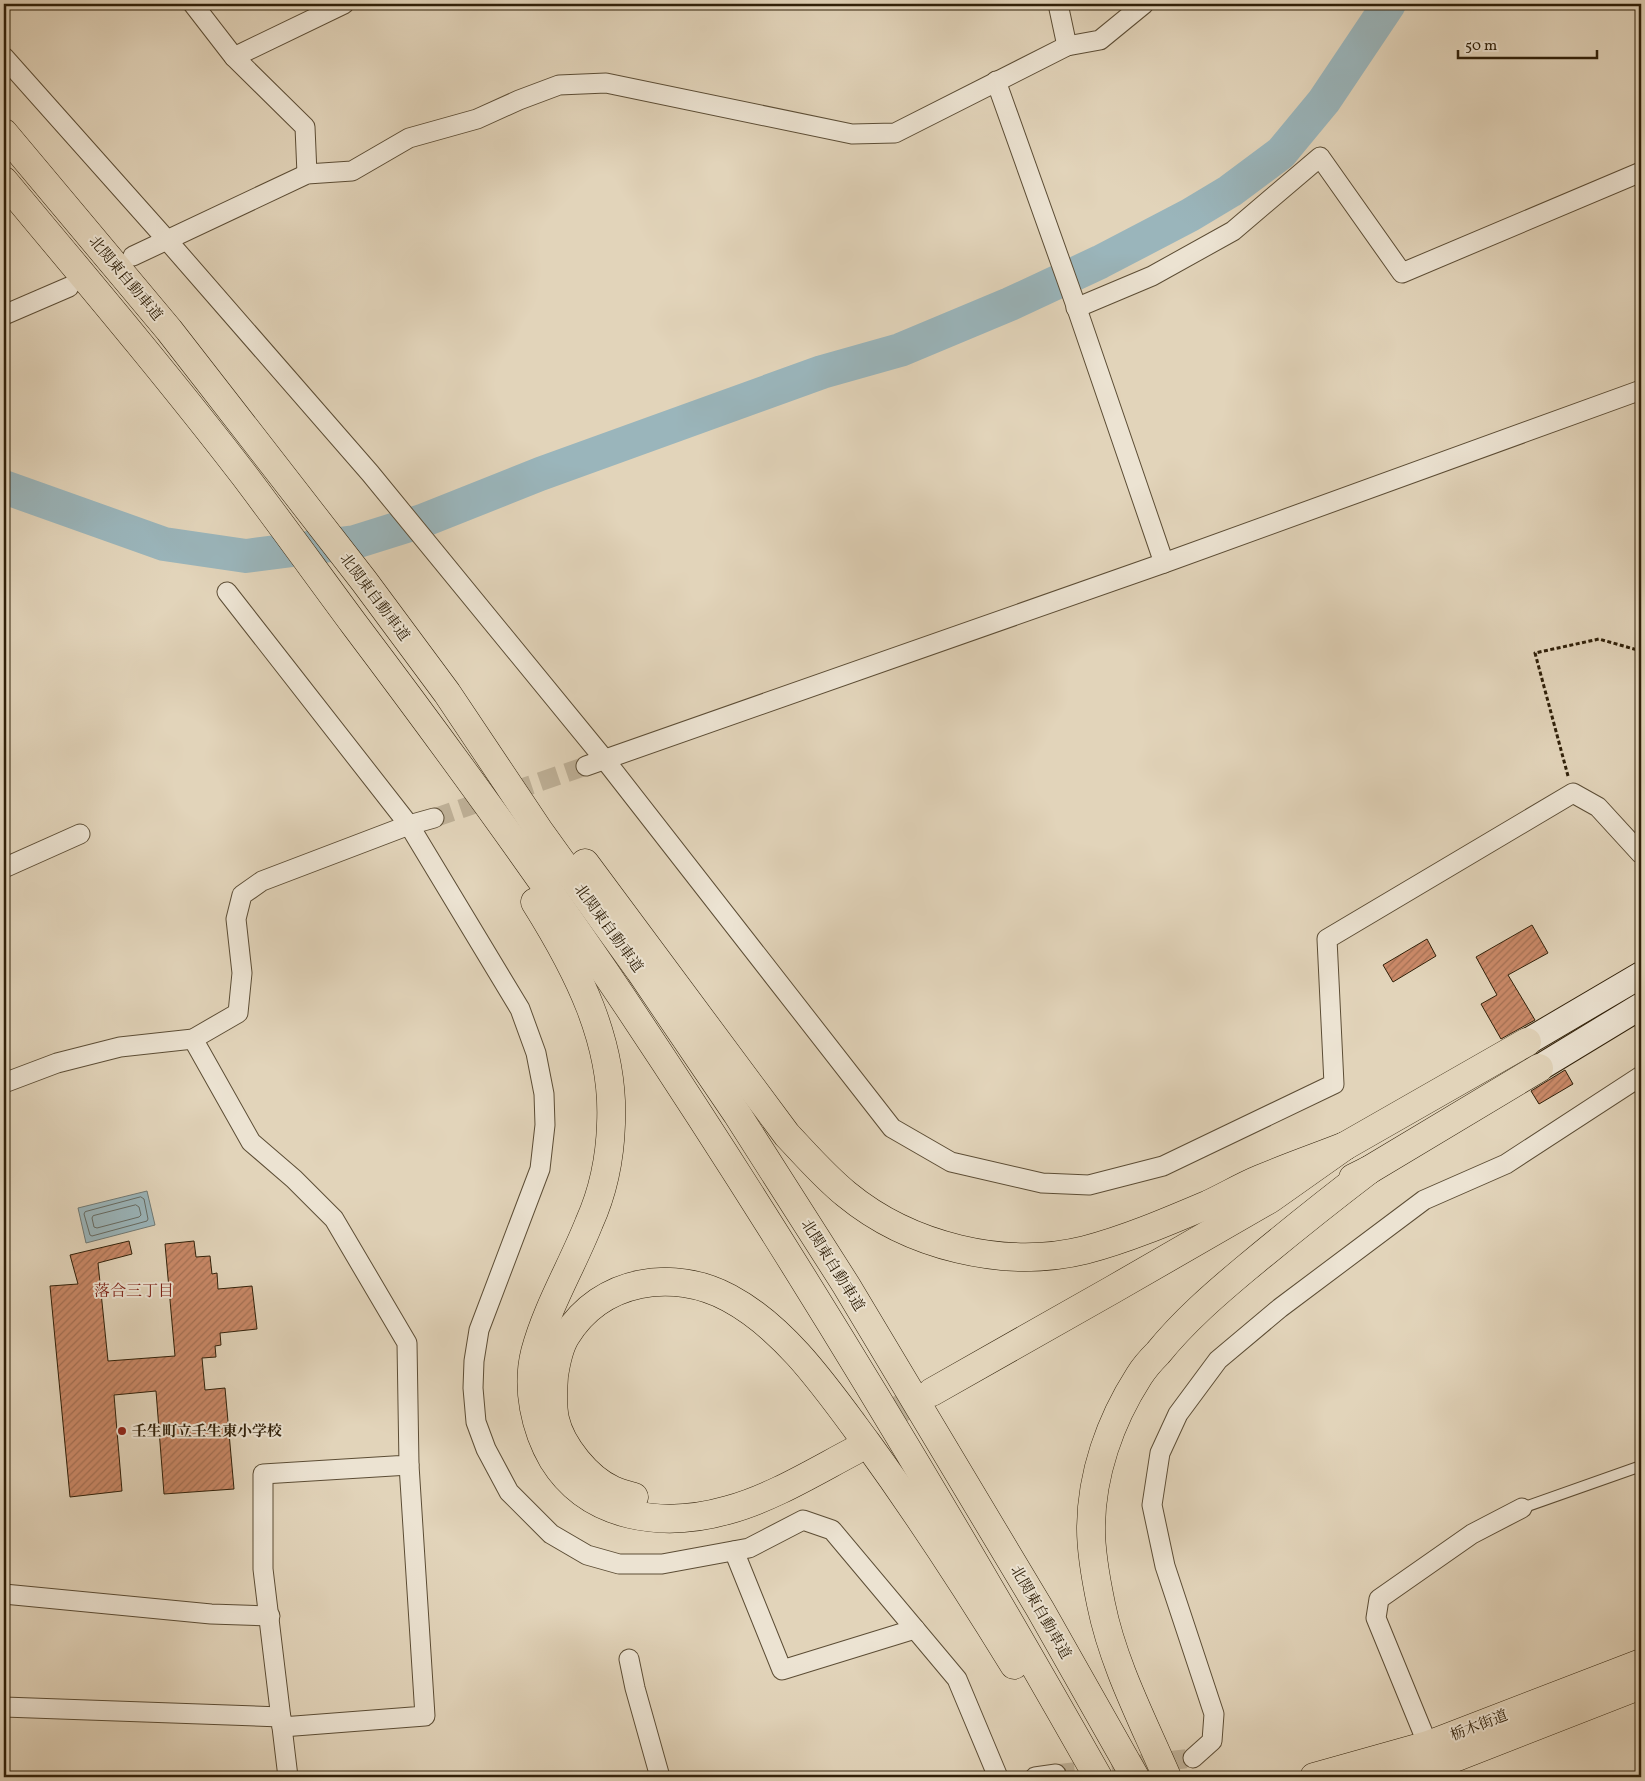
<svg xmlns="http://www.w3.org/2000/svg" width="1645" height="1781" font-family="Vollkorn,'Noto Serif JP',serif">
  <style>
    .water { fill: #9ab5bb; stroke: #707974 }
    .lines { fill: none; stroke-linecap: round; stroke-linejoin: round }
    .shore { stroke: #656a62; stroke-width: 1 }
    .river { stroke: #9ab5bb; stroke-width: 34 }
    .building { fill: url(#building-hatch); stroke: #302009 }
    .street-tunnel { stroke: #beb097; stroke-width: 19; stroke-dasharray: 19 9; stroke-linecap: butt }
    .highway-tunnel { stroke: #beb097; stroke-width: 28; stroke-dasharray: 28 14; stroke-linecap: butt }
    .lane-casing { stroke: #5c4d35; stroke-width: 12 }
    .street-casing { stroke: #5c4d35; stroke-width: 21 }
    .secondary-casing { stroke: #302009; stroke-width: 28 }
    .primary-casing { stroke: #302009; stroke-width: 29 }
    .highway-casing { stroke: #302009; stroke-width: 29 }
    .path { stroke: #302009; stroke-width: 3; stroke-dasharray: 4 2.5; stroke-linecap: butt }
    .lane { stroke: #ece3d2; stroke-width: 10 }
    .street { stroke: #ece3d2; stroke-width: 19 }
    .secondary { stroke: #ece3d2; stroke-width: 26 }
    .primary { stroke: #e2d4ba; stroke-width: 28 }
    .highway { stroke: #e2d4ba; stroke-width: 28 }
    .poi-dot { fill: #8f2418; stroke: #ece3d2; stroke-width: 2 }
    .labels { text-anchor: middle; stroke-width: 4; stroke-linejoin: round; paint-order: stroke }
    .street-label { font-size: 15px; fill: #302009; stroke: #ece3d2 }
    .poi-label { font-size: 15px; font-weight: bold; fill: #302009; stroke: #ece3d2; text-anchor: start }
    .neighbourhood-label { font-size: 16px; fill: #7a1f14; stroke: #ece3d2 }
  </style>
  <defs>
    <pattern id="building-hatch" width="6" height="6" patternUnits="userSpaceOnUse" patternTransform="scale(1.25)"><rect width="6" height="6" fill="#ca8968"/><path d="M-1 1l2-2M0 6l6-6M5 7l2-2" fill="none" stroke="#a47054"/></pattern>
  </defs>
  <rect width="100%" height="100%" fill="#e2d4ba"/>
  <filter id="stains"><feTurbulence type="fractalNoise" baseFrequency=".004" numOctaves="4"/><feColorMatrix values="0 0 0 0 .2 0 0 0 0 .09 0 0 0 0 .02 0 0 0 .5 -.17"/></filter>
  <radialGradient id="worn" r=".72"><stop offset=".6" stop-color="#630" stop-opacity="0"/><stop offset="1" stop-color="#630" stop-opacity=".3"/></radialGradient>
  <polygon class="water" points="147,1191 155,1225 86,1243 78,1208"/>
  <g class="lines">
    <g class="shore">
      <polygon points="141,1197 144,1199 148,1219 147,1221 92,1236 90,1235 84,1214 85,1212"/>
      <polygon points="136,1205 139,1207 141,1215 139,1217 97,1228 94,1227 92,1218 93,1216"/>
    </g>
    <polyline class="river" points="4,487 164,544 246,556 355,542 422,521 540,474 822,372 900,350 1010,304 1100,262 1190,215 1230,191 1281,153 1324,101 1389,4"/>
  </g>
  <g class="building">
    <polygon points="1532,925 1548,953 1508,975 1535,1020 1501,1039 1481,1004 1497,995 1476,957"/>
    <polygon points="1427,939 1436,956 1393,982 1383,965"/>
    <polygon points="1565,1070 1573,1084 1539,1104 1531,1091"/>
    <polygon points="129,1241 132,1254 98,1263 108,1361 175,1356 165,1244 194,1241 196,1257 210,1256 212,1274 217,1273 218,1289 252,1286 257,1329 220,1333 221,1345 215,1346 216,1357 202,1358 205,1390 225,1388 234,1489 164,1494 156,1391 114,1395 122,1491 70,1497 50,1286 78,1284 70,1255"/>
  </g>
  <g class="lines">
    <g class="street-tunnel">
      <polyline points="434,818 586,766"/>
      <polyline points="1056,1774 1193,1758"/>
    </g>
    <polyline class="highway-tunnel" points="845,1438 932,1392"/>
    <defs>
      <polyline id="lane" points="1522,1508 1641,1466"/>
      <g id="street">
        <polyline points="193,4 234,57 305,127 307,174"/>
        <polyline points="1058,4 1067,46"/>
        <polyline points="4,57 167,240 370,473 605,760 892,1128 951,1162 1042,1183 1089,1185 1163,1166 1334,1084 1327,939 1573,793 1598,807 1641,854"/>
        <polyline points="234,57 344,4"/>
        <polyline points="996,81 1074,300 1164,563"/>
        <polyline points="133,256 307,174 352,171 409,138 477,119 519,100 559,85 606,83 852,134 895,133 1067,46 1100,40 1144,4"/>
        <polyline points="1076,308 1152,276 1233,231 1320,157 1402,273 1641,172"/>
        <polyline points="4,315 69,287"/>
        <polyline points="227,592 409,825 520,1009 536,1053 544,1094 545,1125 540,1169 479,1330 474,1361 473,1388 476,1422 486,1449 509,1492 551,1534 587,1555 619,1564 662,1564 749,1548 803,1520 832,1530 957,1679 998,1777"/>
        <polyline points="586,766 1164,563 1641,390"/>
        <polyline points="4,868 80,834"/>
        <polyline points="193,1039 251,1142 294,1179 334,1219 407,1343 409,1465 263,1474 263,1569 288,1777"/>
        <polyline points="4,1083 57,1063 120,1047 193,1039 238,1013 242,973 236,919 242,895 262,881 409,825 434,818"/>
        <polyline points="734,1551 782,1670 915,1629"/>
        <polyline points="4,1594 211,1614 270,1616"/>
        <polyline points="629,1659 635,1688 660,1777"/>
        <polyline points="4,1707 281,1717"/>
        <polyline points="282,1727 425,1716 409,1465"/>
        <polyline points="1193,1758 1212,1741 1214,1714 1165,1566 1152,1505 1160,1453 1178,1414 1218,1360 1280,1308 1424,1200 1506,1164 1641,1076"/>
        <polyline points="1035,1777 1056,1774"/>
        <polyline points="1445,1777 1428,1745 1376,1618 1379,1599 1472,1534 1522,1508"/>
      </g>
      <g id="secondary">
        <polyline points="1527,1042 1641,975"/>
        <polyline points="1539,1068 1641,1006"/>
      </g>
      <g id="primary">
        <polyline points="1314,1777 1428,1745 1641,1663"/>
        <polyline points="1397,1777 1439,1764 1641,1685"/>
      </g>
      <g id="highway">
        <polyline points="4,133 169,330 364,581 447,693 540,832 640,971 737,1114 846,1285 1040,1609 1135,1777"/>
        <path d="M4,181C85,278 167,375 244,475C281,524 317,574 354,624C440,738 524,853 605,972C781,1233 943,1503 1098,1777"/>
        <path d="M585,863L787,1135C806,1155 824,1176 846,1194C909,1246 1004,1270 1085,1250C1127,1239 1169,1221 1209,1204C1226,1196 1243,1186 1260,1179C1288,1167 1317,1157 1345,1146"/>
        <path d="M535,902C577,969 615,1042 611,1124C610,1158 603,1192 589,1223C572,1266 547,1307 535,1352C526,1388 535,1429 553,1460C590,1520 665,1528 728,1510C772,1498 814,1472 854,1451"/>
        <polyline points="1353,1178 1369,1170 1539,1068"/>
        <polyline points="932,1392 1112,1290 1270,1199 1345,1146 1527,1042"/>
        <path d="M634,1497C627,1495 619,1493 613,1490C588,1479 561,1446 555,1419C552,1405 553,1390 554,1376C556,1363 559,1347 566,1336C601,1279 673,1268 729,1298C787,1329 829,1392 867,1443C919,1515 968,1590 1014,1665"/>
        <path d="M1167,1777C1143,1721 1113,1664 1101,1604C1096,1580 1091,1554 1091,1529C1091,1475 1110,1421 1139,1376C1144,1368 1151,1360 1158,1353C1184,1321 1214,1295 1245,1269C1286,1235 1327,1202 1369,1170"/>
      </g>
    </defs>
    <use href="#lane" class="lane-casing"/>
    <use href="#street" class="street-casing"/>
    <use href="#secondary" class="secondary-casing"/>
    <use href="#primary" class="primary-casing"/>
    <use href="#highway" class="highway-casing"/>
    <polyline class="path" points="1568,776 1535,653 1599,639 1641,651"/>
    <use href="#lane" class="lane"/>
    <use href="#street" class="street"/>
    <use href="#secondary" class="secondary"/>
    <use href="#primary" class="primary"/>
    <use href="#highway" class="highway"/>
  </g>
  <circle class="poi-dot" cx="122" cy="1431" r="5"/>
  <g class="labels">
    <g class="street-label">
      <text transform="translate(126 278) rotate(50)" y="5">北関東自動車道</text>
      <text transform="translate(375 597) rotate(53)" y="5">北関東自動車道</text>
      <text transform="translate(609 928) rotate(54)" y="5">北関東自動車道</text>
      <text transform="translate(833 1265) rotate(58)" y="5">北関東自動車道</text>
      <text transform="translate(1041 1612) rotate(60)" y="5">北関東自動車道</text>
      <text transform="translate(1479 1725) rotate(-21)" y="5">栃木街道</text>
    </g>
    <g class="poi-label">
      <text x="132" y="1436">壬生町立壬生東小学校</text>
    </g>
    <g class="neighbourhood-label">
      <text x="134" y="1296">落合三丁目</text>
    </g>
  </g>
  <rect width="1645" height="1781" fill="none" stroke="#e2d4ba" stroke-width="20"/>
  <rect x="5" y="5" width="1635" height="1771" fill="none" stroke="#302009" stroke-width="2.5"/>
  <rect x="10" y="10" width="1625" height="1761" fill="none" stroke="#302009"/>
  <path d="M1458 50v8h139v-8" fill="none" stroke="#302009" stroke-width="2.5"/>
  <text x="1465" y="50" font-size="15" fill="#302009" stroke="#ece3d2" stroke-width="4" paint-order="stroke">50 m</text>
  <rect width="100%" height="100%" filter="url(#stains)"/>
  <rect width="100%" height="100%" fill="url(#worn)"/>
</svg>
